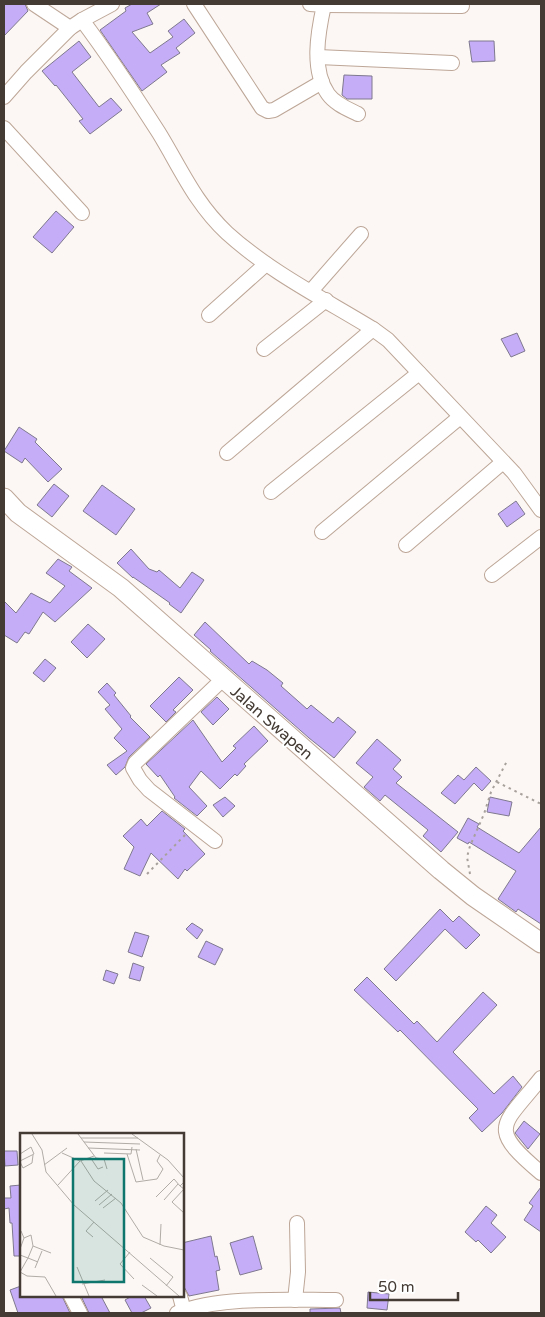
<svg xmlns="http://www.w3.org/2000/svg" width="545" height="1317" font-family="'Varela Round',sans-serif">
  <style>
    .building { fill: #c5adf7; stroke: #7f798f }
    .lines { fill: none; stroke-linecap: round; stroke-linejoin: round }
    .minor-casing { stroke: #bda697; stroke-width: 16 }
    .secondary-casing { stroke: #bda697; stroke-width: 21 }
    .path { stroke: #a7a09b; stroke-width: 2; stroke-dasharray: 2.5 4; stroke-linecap: butt }
    .minor { stroke: #fff; stroke-width: 14 }
    .secondary { stroke: #fff; stroke-width: 19 }
    .labels { text-anchor: middle; stroke-width: 4; stroke-linejoin: round; paint-order: stroke }
    .street-label { font-size: 16px; fill: #443b34; stroke: #fff }
    .inset-road { fill: none; stroke: #b2aca7; stroke-width: 1 }
    .view { fill: #0f766e; fill-opacity: 0.15; stroke: #0f766e; stroke-width: 2.5 }
    .inset-edge { fill: none; stroke: #443b34; stroke-width: 2.5 }
  </style>
  <rect width="100%" height="100%" fill="#fcf7f4"/>
  <g class="building">
    <polygon points="4,4 25,4 28,11 4,36"/>
    <polygon points="132,4 161,4 147,13 153,24 132,32 150,53 173,37 168,31 184,19 195,33 176,48 180,53 161,65 167,72 142,91 100,30 126,11 125,8"/>
    <polygon points="79,41 91,57 72,72 99,107 111,98 122,110 90,134 79,121 83,119 56,85 55,86 42,71"/>
    <polygon points="469,41 494,41 495,61 472,62"/>
    <polygon points="344,75 372,76 372,99 347,99 342,95"/>
    <polygon points="56,211 74,227 52,253 33,237"/>
    <polygon points="517,333 525,351 511,357 501,339"/>
    <polygon points="19,427 37,439 35,442 62,469 48,482 25,458 22,463 4,451"/>
    <polygon points="54,484 69,496 52,517 37,505"/>
    <polygon points="102,485 135,509 116,535 83,511"/>
    <polygon points="516,501 525,514 507,527 498,514"/>
    <polygon points="131,549 149,569 157,572 159,570 180,588 192,572 204,580 181,613 169,604 170,603 133,577 133,578 117,563"/>
    <polygon points="58,559 72,567 69,571 92,588 55,622 43,612 29,634 25,632 17,643 4,635 4,601 16,613 31,593 50,603 65,586 46,573"/>
    <polygon points="205,622 249,664 252,661 267,670 283,683 281,686 307,709 311,705 333,723 338,717 356,732 334,758 309,738 210,651 211,650 194,635"/>
    <polygon points="88,624 105,639 87,658 71,642"/>
    <polygon points="45,659 56,668 44,682 33,673"/>
    <polygon points="179,677 193,690 173,710 176,712 166,722 150,706"/>
    <polygon points="107,683 116,693 114,695 131,716 130,717 150,737 129,757 125,767 116,775 107,765 127,751 114,738 122,729 105,709 110,705 98,692"/>
    <polygon points="217,697 229,709 213,725 201,712"/>
    <polygon points="193,720 222,762 236,748 233,746 254,726 268,741 244,764 246,766 237,776 235,774 220,789 201,771 189,787 207,806 197,816 174,798 175,797 160,775 158,777 146,764"/>
    <polygon points="377,739 401,760 393,769 402,777 396,783 458,832 441,852 423,836 428,830 385,795 380,801 364,787 373,777 356,763"/>
    <polygon points="476,767 491,781 482,791 474,783 455,804 441,793 458,775 464,780"/>
    <polygon points="225,797 235,806 223,817 213,805"/>
    <polygon points="490,797 512,802 509,816 487,812"/>
    <polygon points="162,811 185,829 183,831 205,854 187,871 185,869 178,879 151,853 140,876 124,869 134,847 123,836 141,819 147,826"/>
    <polygon points="468,818 479,824 477,827 519,853 541,827 541,924 518,909 516,912 498,899 516,871 469,842 468,844 457,838"/>
    <polygon points="440,909 453,922 459,916 480,935 466,949 445,929 396,981 384,969"/>
    <polygon points="192,923 203,930 197,939 186,929"/>
    <polygon points="135,932 149,936 142,957 128,952"/>
    <polygon points="206,941 223,949 215,965 198,957"/>
    <polygon points="133,963 144,967 140,981 129,978"/>
    <polygon points="106,970 118,974 114,984 103,980"/>
    <polygon points="367,977 414,1024 417,1021 437,1042 483,992 497,1005 453,1052 494,1094 513,1076 522,1087 502,1113 482,1132 469,1118 478,1109 400,1030 398,1032 354,990"/>
    <polygon points="524,1121 540,1134 528,1149 515,1133"/>
    <polygon points="4,1151 17,1151 18,1165 5,1166"/>
    <polygon points="21,1185 21,1256 14,1256 12,1223 10,1223 9,1208 4,1209 4,1198 11,1198 10,1186"/>
    <polygon points="541,1187 541,1232 524,1220 533,1206 529,1203"/>
    <polygon points="486,1206 497,1215 491,1223 506,1237 491,1253 478,1240 476,1242 465,1232"/>
    <polygon points="211,1236 215,1257 217,1256 220,1270 216,1271 219,1290 189,1296 182,1283 182,1243"/>
    <polygon points="253,1236 262,1269 240,1275 230,1243"/>
    <polygon points="21,1286 21,1296 62,1296 70,1313 18,1313 10,1290"/>
    <polygon points="368,1292 389,1294 387,1310 367,1308"/>
    <polygon points="81,1296 101,1296 110,1313 89,1313"/>
    <polygon points="132,1296 144,1296 151,1308 141,1313 132,1313 125,1300"/>
    <polygon points="340,1308 341,1313 310,1313 310,1309"/>
  </g>
  <g class="lines">
    <defs>
      <g id="minor">
        <polyline points="34,4 70,28"/>
        <polyline points="194,4 262,108 268,111 274,110 322,82"/>
        <path d="M310,4L324,5C318,32 311,70 328,94C335,104 348,109 358,114"/>
        <polyline points="324,5 462,6"/>
        <path d="M82,20C109,56 134,94 159,133C181,169 195,203 227,233C270,272 324,299 373,329L388,340L514,473L541,510"/>
        <polyline points="318,57 452,63"/>
        <polyline points="4,97 26,72 70,28 82,20 112,4"/>
        <polyline points="4,128 82,213"/>
        <polyline points="311,291 361,234"/>
        <polyline points="209,315 266,264"/>
        <polyline points="264,349 326,300"/>
        <polyline points="227,453 373,329"/>
        <polyline points="271,492 419,373"/>
        <polyline points="322,532 460,417"/>
        <polyline points="406,545 503,462"/>
        <polyline points="492,575 541,537"/>
        <polyline points="215,841 149,790 140,780 133,768 135,763 223,679"/>
        <path d="M541,1078C503,1126 486,1127 541,1173"/>
        <polyline points="71,1296 80,1313"/>
        <polyline points="180,1296 184,1311"/>
        <polyline points="295,1300 298,1272 297,1223"/>
        <path d="M177,1313C220,1296 289,1300 336,1300"/>
      </g>
      <polyline id="secondary" points="4,498 18,513 121,588 441,870 473,896 541,943"/>
    </defs>
    <use href="#minor" class="minor-casing"/>
    <use href="#secondary" class="secondary-casing"/>
    <g class="path">
      <polyline points="497,782 541,804"/>
      <polyline points="147,874 186,834"/>
      <polyline points="470,874 467,857 470,846 484,814 491,792 507,761"/>
    </g>
    <use href="#minor" class="minor"/>
    <use href="#secondary" class="secondary"/>
  </g>
  <g class="labels">
    <g class="street-label">
      <text transform="translate(272 722) rotate(41)" y="6">Jalan Swapen</text>
    </g>
  </g>
  <g transform="translate(20 1133)">
    <rect width="164" height="164" fill="#fcf7f4"/>
    <path class="inset-road" d="M12,1L22,17L26,39L54,72L159,163M58,1L76,25L84,26L87,36M112,1L148,27L164,45M61,5H118M64,9L120,11M68,15L120,17M116,16L123,47M42,20L60,28M84,20L111,21L112,14M0,21L11,14L14,21L0,28M107,21L116,49L137,46L143,36L137,28L140,22M70,24L78,36L83,34M61,28L74,48L101,70L123,104L144,113L164,117M0,29L3,35L12,30L13,22M24,32L47,15M164,49L160,53L164,56L152,69L164,80M38,52L60,28L74,23M136,64L154,46L160,53M144,67L158,51M75,68L88,57M79,72L92,61M83,75L96,65M73,104L66,98L74,89M140,112L141,91M13,113L31,120M0,116L4,105L1,98M110,119L100,131L114,146M0,122L8,125L13,113L11,102L4,105M130,125L153,144L146,153M57,134L69,163M15,135L22,118M0,139L7,143L25,144L36,163M0,139L8,125L18,129M62,151L85,147M122,152L137,163"/>
    <path class="view" d="M53,26H104V149H53Z"/>
    <rect width="164" height="164" class="inset-edge"/>
  </g>
  <rect width="545" height="1317" fill="none" stroke="#443b34" stroke-width="10"/>
  <path d="M370 1292v8h88v-8" fill="none" stroke="#443b34" stroke-width="2.5"/>
  <text x="378" y="1292" font-size="15" fill="#443b34" stroke="#ffffff" stroke-width="4" paint-order="stroke">50 m</text>
</svg>
